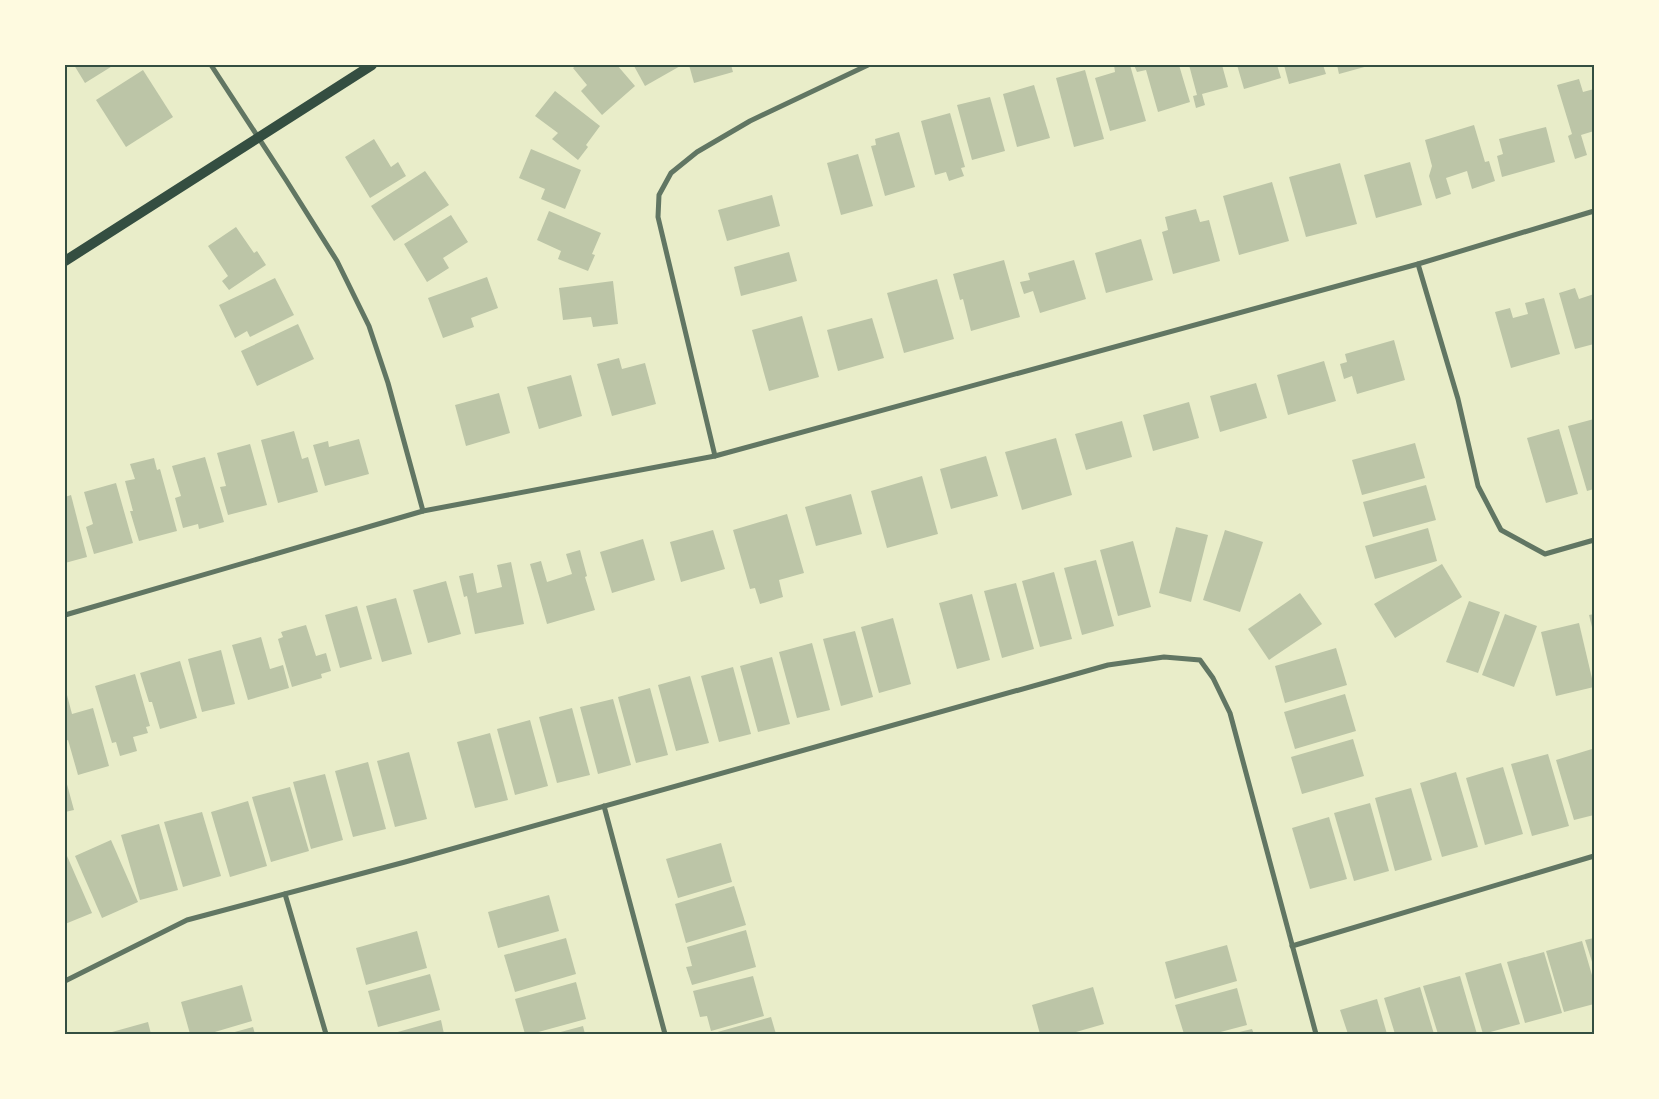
<svg xmlns="http://www.w3.org/2000/svg" width="1659" height="1099" font-family="Poppins,sans-serif">
  <style>
    .building { fill: #bcc5a7 }
    .lines { fill: none; stroke-linecap: round; stroke-linejoin: round }
    .minor { stroke: #617663; stroke-width: 5 }
    .secondary { stroke: #344e41; stroke-width: 10 }
    .neatline { fill: none; stroke: #344e41; stroke-width: 2 }
  </style>
  <rect width="100%" height="100%" fill="#e9edc9"/>
  <g class="building">
    <polygon points="74,65 114,65 85,83"/>
    <polygon points="577,65 617,65 635,86 602,115 581,91 587,85 573,68"/>
    <polygon points="636,65 682,65 645,86 634,66"/>
    <polygon points="689,65 731,65 733,72 694,83"/>
    <polygon points="1114,65 1130,65 1146,121 1110,131 1095,78 1115,72"/>
    <polygon points="1134,65 1179,65 1190,102 1158,112 1146,70 1137,72"/>
    <polygon points="1189,65 1222,65 1228,87 1202,94 1205,105 1196,108 1193,96 1197,95"/>
    <polygon points="1237,65 1277,65 1281,78 1244,89"/>
    <polygon points="1284,65 1323,65 1326,74 1289,84"/>
    <polygon points="1337,65 1368,65 1368,66 1339,74"/>
    <polygon points="143,70 173,117 126,147 96,100"/>
    <polygon points="1085,70 1104,139 1074,147 1056,78"/>
    <polygon points="1579,79 1583,92 1594,89 1594,131 1581,135 1587,155 1575,159 1568,136 1572,134 1557,85"/>
    <polygon points="1034,85 1050,138 1017,147 1003,94"/>
    <polygon points="555,91 600,126 586,145 588,147 578,160 552,139 558,133 535,116"/>
    <polygon points="990,97 1005,151 972,160 957,105"/>
    <polygon points="950,113 965,167 961,168 964,176 949,181 946,172 935,175 921,121"/>
    <polygon points="1474,125 1485,162 1489,161 1495,181 1472,189 1467,171 1446,178 1451,194 1436,199 1429,176 1432,166 1425,140"/>
    <polygon points="1546,127 1555,162 1502,177 1497,156 1503,154 1499,139"/>
    <polygon points="899,132 915,187 885,196 871,146 876,145 875,139"/>
    <polygon points="374,139 391,167 398,162 406,176 370,198 345,157"/>
    <polygon points="531,149 581,170 565,209 541,199 545,189 519,178"/>
    <polygon points="858,154 873,206 841,215 827,163"/>
    <polygon points="1410,162 1422,205 1376,218 1364,175"/>
    <polygon points="1340,163 1357,224 1306,237 1289,177"/>
    <polygon points="425,171 449,205 394,241 371,206"/>
    <polygon points="1272,182 1289,241 1239,255 1223,196"/>
    <polygon points="772,195 780,226 727,241 718,210"/>
    <polygon points="1196,209 1200,222 1209,220 1220,261 1173,274 1162,232 1168,230 1165,217"/>
    <polygon points="549,211 601,233 592,254 595,255 588,271 558,259 561,251 537,240"/>
    <polygon points="451,215 468,242 443,258 449,268 427,282 404,244"/>
    <polygon points="236,227 254,253 257,251 266,265 229,290 222,281 228,276 208,246"/>
    <polygon points="1141,239 1153,280 1106,293 1095,253"/>
    <polygon points="789,252 797,281 741,296 734,267"/>
    <polygon points="1004,260 1020,317 971,331 963,299 960,300 953,274"/>
    <polygon points="1074,260 1086,299 1040,313 1033,291 1024,294 1020,282 1030,280 1028,273"/>
    <polygon points="487,277 498,308 471,318 474,327 443,338 428,298"/>
    <polygon points="275,278 294,315 250,337 247,331 235,338 219,305"/>
    <polygon points="937,279 954,339 904,353 887,293"/>
    <polygon points="613,281 618,324 593,327 591,317 563,320 559,288"/>
    <polygon points="1575,288 1579,299 1594,294 1594,344 1575,349 1559,293"/>
    <polygon points="1544,298 1560,354 1511,368 1495,312 1510,308 1513,318 1528,314 1525,303"/>
    <polygon points="802,316 819,377 769,391 752,330"/>
    <polygon points="872,318 884,358 838,371 827,330"/>
    <polygon points="298,324 314,359 257,386 241,351"/>
    <polygon points="1394,340 1405,380 1357,394 1352,376 1344,379 1340,364 1347,362 1345,354"/>
    <polygon points="619,358 622,369 645,363 656,404 612,416 597,364"/>
    <polygon points="1324,361 1336,401 1288,415 1277,375"/>
    <polygon points="571,375 582,416 539,429 527,387"/>
    <polygon points="1256,383 1267,418 1220,432 1210,396"/>
    <polygon points="499,393 510,433 466,446 455,405"/>
    <polygon points="1189,402 1199,438 1153,451 1143,415"/>
    <polygon points="1594,419 1594,489 1587,491 1568,426"/>
    <polygon points="1122,421 1132,457 1086,470 1075,434"/>
    <polygon points="1559,429 1578,494 1546,503 1527,438"/>
    <polygon points="294,431 302,459 308,457 318,492 278,503 261,440"/>
    <polygon points="1056,438 1072,495 1022,510 1005,452"/>
    <polygon points="359,439 369,474 325,486 313,445 328,441 329,447"/>
    <polygon points="1415,443 1425,478 1362,495 1352,460"/>
    <polygon points="250,444 267,505 228,515 220,487 226,486 217,453"/>
    <polygon points="986,456 998,496 951,509 940,469"/>
    <polygon points="205,457 224,522 199,529 198,524 183,528 175,498 181,496 172,466"/>
    <polygon points="154,458 157,470 160,469 177,531 139,541 130,511 133,511 125,481 135,479 130,464"/>
    <polygon points="922,476 938,534 887,548 871,491"/>
    <polygon points="116,483 133,543 94,554 86,527 93,524 84,492"/>
    <polygon points="1426,485 1436,520 1373,537 1363,502"/>
    <polygon points="851,494 862,534 816,546 805,507"/>
    <polygon points="71,495 87,557 65,563 65,497"/>
    <polygon points="787,514 804,573 779,580 783,597 760,604 755,588 750,589 733,530"/>
    <polygon points="1176,527 1208,535 1191,602 1159,593"/>
    <polygon points="1428,528 1437,561 1375,579 1365,546"/>
    <polygon points="713,530 725,569 681,582 670,542"/>
    <polygon points="1225,530 1263,542 1240,612 1203,600"/>
    <polygon points="643,539 655,580 612,593 600,552"/>
    <polygon points="1133,541 1151,607 1118,616 1100,550"/>
    <polygon points="580,550 587,576 585,577 595,610 547,624 530,564 541,561 547,582 572,574 566,554"/>
    <polygon points="1096,560 1114,626 1082,635 1064,568"/>
    <polygon points="511,562 524,624 475,634 467,596 464,597 459,576 473,573 477,593 502,587 497,565"/>
    <polygon points="1442,564 1462,597 1395,638 1374,604"/>
    <polygon points="1054,572 1072,639 1040,647 1022,581"/>
    <polygon points="446,581 461,634 428,643 413,590"/>
    <polygon points="1016,583 1034,649 1002,658 984,591"/>
    <polygon points="1300,593 1322,624 1269,660 1248,629"/>
    <polygon points="972,594 990,660 957,669 939,603"/>
    <polygon points="396,598 412,654 382,662 366,606"/>
    <polygon points="1469,601 1500,612 1478,673 1446,662"/>
    <polygon points="357,606 372,659 340,668 325,615"/>
    <polygon points="1505,614 1537,626 1514,687 1482,675"/>
    <polygon points="1594,614 1594,631 1593,631 1589,615"/>
    <polygon points="893,618 911,684 879,693 861,627"/>
    <polygon points="1579,623 1594,687 1556,696 1541,632"/>
    <polygon points="306,625 316,656 326,653 331,671 321,674 322,678 292,687 278,639 283,637 281,632"/>
    <polygon points="855,631 873,697 841,706 823,639"/>
    <polygon points="261,637 270,669 283,665 289,688 248,700 232,645"/>
    <polygon points="812,643 830,710 797,718 779,652"/>
    <polygon points="1336,648 1347,685 1285,703 1275,666"/>
    <polygon points="221,650 235,704 202,712 188,659"/>
    <polygon points="772,657 790,724 758,732 740,666"/>
    <polygon points="180,661 197,718 160,729 152,702 149,702 140,673"/>
    <polygon points="733,667 751,734 719,742 701,676"/>
    <polygon points="135,674 150,726 146,727 148,733 133,737 137,751 120,756 116,742 112,743 95,686"/>
    <polygon points="690,676 709,743 676,751 658,685"/>
    <polygon points="650,688 668,755 636,763 618,697"/>
    <polygon points="1345,694 1356,731 1295,749 1284,712"/>
    <polygon points="65,695 67,695 72,714 93,708 109,766 78,775 68,740 65,741"/>
    <polygon points="613,699 631,765 598,774 580,707"/>
    <polygon points="572,708 590,775 557,783 539,717"/>
    <polygon points="530,720 548,786 515,795 497,729"/>
    <polygon points="490,733 508,800 475,808 457,742"/>
    <polygon points="1353,739 1364,776 1302,794 1291,757"/>
    <polygon points="1592,749 1594,755 1594,815 1574,820 1556,760"/>
    <polygon points="409,752 427,819 395,827 377,761"/>
    <polygon points="1548,754 1569,826 1532,836 1511,764"/>
    <polygon points="368,762 386,829 353,837 335,771"/>
    <polygon points="1503,767 1523,834 1485,845 1466,778"/>
    <polygon points="1456,772 1478,847 1442,857 1420,783"/>
    <polygon points="325,774 343,840 311,849 293,782"/>
    <polygon points="65,777 74,810 65,812"/>
    <polygon points="290,787 309,851 271,862 252,797"/>
    <polygon points="1411,788 1432,860 1395,871 1375,798"/>
    <polygon points="248,801 267,866 230,877 211,812"/>
    <polygon points="1370,803 1389,871 1354,881 1334,813"/>
    <polygon points="202,812 221,876 183,887 164,822"/>
    <polygon points="1329,817 1347,879 1310,889 1292,828"/>
    <polygon points="159,824 178,890 140,900 121,835"/>
    <polygon points="111,840 138,902 102,918 75,856"/>
    <polygon points="721,843 732,882 678,898 666,859"/>
    <polygon points="67,856 92,913 65,924 65,857"/>
    <polygon points="734,886 746,925 686,943 675,904"/>
    <polygon points="549,895 559,931 498,948 488,912"/>
    <polygon points="746,930 756,967 692,985 686,967 692,966 687,947"/>
    <polygon points="417,931 427,968 366,985 356,948"/>
    <polygon points="566,938 576,974 515,992 504,955"/>
    <polygon points="1594,938 1594,968 1585,940"/>
    <polygon points="1582,941 1594,982 1594,1004 1564,1012 1546,951"/>
    <polygon points="1227,945 1237,981 1175,999 1165,962"/>
    <polygon points="1544,952 1562,1013 1525,1023 1507,962"/>
    <polygon points="1501,963 1520,1024 1483,1034 1465,973"/>
    <polygon points="430,974 440,1010 378,1027 368,991"/>
    <polygon points="753,976 764,1016 711,1031 707,1016 700,1017 693,991"/>
    <polygon points="1460,976 1477,1034 1438,1034 1423,986"/>
    <polygon points="576,982 586,1019 531,1034 525,1034 515,999"/>
    <polygon points="242,985 252,1021 208,1034 190,1034 181,1002"/>
    <polygon points="1093,987 1104,1024 1069,1034 1040,1034 1032,1005"/>
    <polygon points="1420,987 1434,1034 1395,1034 1384,998"/>
    <polygon points="1237,988 1247,1025 1213,1034 1184,1034 1175,1005"/>
    <polygon points="1377,999 1387,1034 1348,1034 1340,1010"/>
    <polygon points="771,1017 776,1034 714,1034 714,1033"/>
    <polygon points="441,1020 444,1034 394,1034 394,1033"/>
    <polygon points="148,1022 151,1034 112,1034 112,1032"/>
    <polygon points="583,1026 585,1034 557,1034 557,1033"/>
    <polygon points="253,1027 255,1034 232,1034 231,1033"/>
    <polygon points="1252,1029 1254,1034 1235,1034 1235,1033"/>
  </g>
  <g class="lines">
    <g class="minor">
      <polyline points="211,65 286,180 337,261 369,326 388,383 423,511"/>
      <polyline points="1418,264 1458,399 1478,486 1501,530 1545,554 1594,540"/>
      <polyline points="715,456 658,217 659,195 671,173 697,152 750,121 868,65"/>
      <polyline points="65,615 423,511 715,456 1418,264 1594,211"/>
      <polyline points="604,806 665,1034"/>
      <polyline points="285,894 326,1034"/>
      <polyline points="1292,946 1594,856"/>
      <polyline points="65,981 187,920 405,862 1108,665 1164,657 1200,660 1213,678 1230,713 1316,1034"/>
    </g>
    <polyline class="secondary" points="65,261 372,65"/>
  </g>
  <rect width="1659" height="1099" fill="none" stroke="#fefae0" stroke-width="132"/>
  <rect x="66" y="66" width="1527" height="967" class="neatline"/>
</svg>
